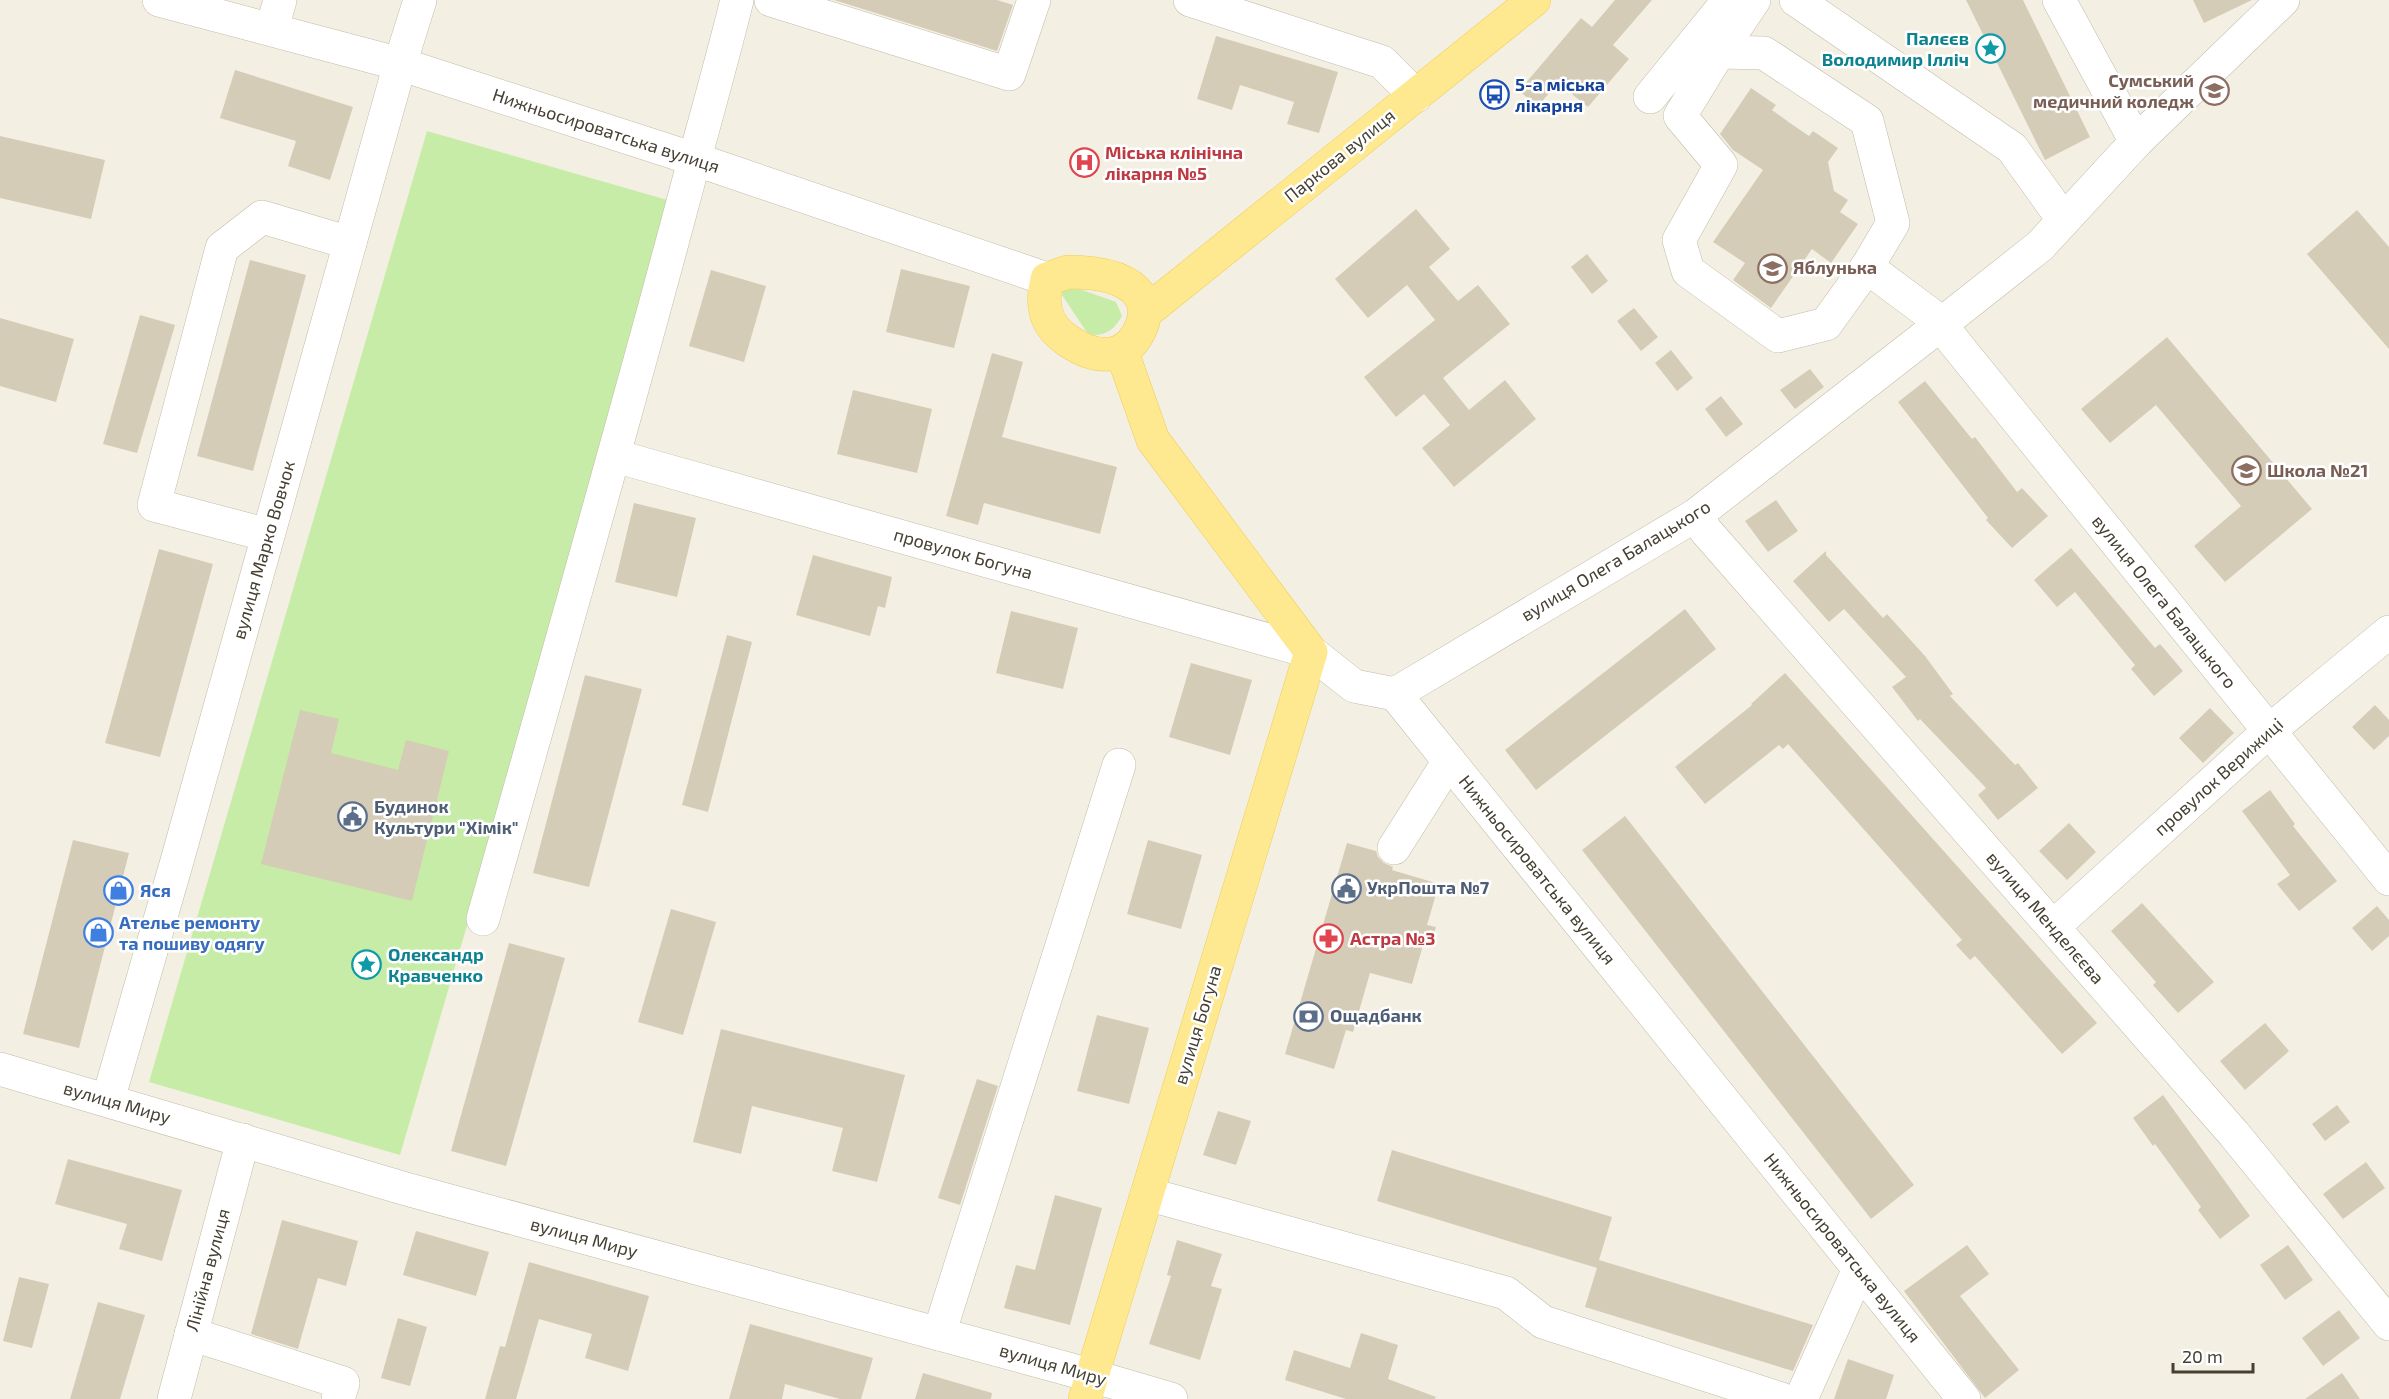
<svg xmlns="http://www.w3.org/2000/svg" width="2389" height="1399" font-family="'Exo 2',sans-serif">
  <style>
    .green { fill: #c7eca7 }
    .building { fill: #d5ccb7 }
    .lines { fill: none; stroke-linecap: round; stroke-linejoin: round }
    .minor-casing { stroke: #c2bba7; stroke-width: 34 }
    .major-casing { stroke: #eece55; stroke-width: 34 }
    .minor { stroke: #fff; stroke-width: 33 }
    .major { stroke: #ffe990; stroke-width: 33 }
    .labels { text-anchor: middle; stroke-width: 5; stroke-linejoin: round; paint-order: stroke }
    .culture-label { font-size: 18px; font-weight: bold; fill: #0d838f; stroke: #fff; text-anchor: end }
    .education-label { font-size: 18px; font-weight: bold; fill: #785e54; stroke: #fff; text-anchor: start }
    .transit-label { font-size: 18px; font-weight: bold; fill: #164399; stroke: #fff; text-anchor: start }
    .street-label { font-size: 18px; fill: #454032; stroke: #fff }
    .health-label { font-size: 18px; font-weight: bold; fill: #be3a42; stroke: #fff; text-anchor: start }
    .service-label { font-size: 18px; font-weight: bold; fill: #4e5e75; stroke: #fff; text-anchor: start }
    .shop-label { font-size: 18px; font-weight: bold; fill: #366cbe; stroke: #fff; text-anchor: start }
  </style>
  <rect width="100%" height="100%" fill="#f3f0e3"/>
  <g class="green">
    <polygon points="427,131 678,203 400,1155 149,1082"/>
    <path d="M1071,286L1116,302L1122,316C1113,331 1105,337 1088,334L1062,295L1063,289Z"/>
  </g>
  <g class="building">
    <polygon points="834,0 997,0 1013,5 997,51"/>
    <polygon points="1615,0 1652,0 1613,45 1629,59 1588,107 1558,83 1538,106 1519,91 1581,18 1592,27"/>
    <polygon points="1966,0 2023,0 2090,137 2045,160"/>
    <polygon points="2193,0 2252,0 2204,23"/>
    <polygon points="1216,36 1338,72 1319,133 1287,124 1294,102 1240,85 1232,110 1197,99"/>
    <polygon points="235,70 353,107 330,180 288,166 296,141 220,118"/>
    <polygon points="1751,88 1776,105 1772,110 1790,123 1809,136 1813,131 1838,148 1828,162 1834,191 1848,200 1840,212 1858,224 1831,263 1812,249 1771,308 1733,280 1745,263 1713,242 1763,170 1733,150 1720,134"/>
    <polygon points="0,136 105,160 91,219 0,198"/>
    <polygon points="1416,209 1450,249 1429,267 1458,301 1478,285 1510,324 1443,378 1469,410 1505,380 1536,419 1454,487 1422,448 1450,425 1424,394 1396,417 1364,377 1435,320 1407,285 1368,318 1335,279"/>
    <polygon points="2357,210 2389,247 2389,349 2307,254"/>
    <polygon points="1587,254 1608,281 1592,294 1571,267"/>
    <polygon points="250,260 306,275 253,471 197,456"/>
    <polygon points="901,269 970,286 954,348 886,332"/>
    <polygon points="711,270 766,286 744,362 689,346"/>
    <polygon points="1634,308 1658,337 1641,351 1617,321"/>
    <polygon points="140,315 175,325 137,453 103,444"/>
    <polygon points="0,318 74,339 56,402 0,386"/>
    <polygon points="2167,337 2312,509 2225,582 2194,546 2241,506 2156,405 2110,443 2081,409"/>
    <polygon points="1671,350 1693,378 1677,391 1655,363"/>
    <polygon points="992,353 1023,362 1002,437 1117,467 1100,534 984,503 978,525 946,516"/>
    <polygon points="1810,369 1824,387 1795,409 1780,390"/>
    <polygon points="1925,381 1972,439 1975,437 2017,492 2022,488 2048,516 2012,548 1986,520 1988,518 1898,402"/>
    <polygon points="853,390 932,409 917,473 837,454"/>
    <polygon points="1721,396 1743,424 1726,437 1705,409"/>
    <polygon points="1776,500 1798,531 1768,552 1745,521"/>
    <polygon points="634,503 696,518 677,597 615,582"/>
    <polygon points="2071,548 2155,648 2160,644 2183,671 2154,696 2131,669 2135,665 2075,592 2057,607 2034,580"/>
    <polygon points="159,549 213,564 160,757 105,743"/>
    <polygon points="1826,551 1826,555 1883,618 1887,614 1925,656 1953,694 1950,696 2015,765 2018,763 2038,788 1998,820 1978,795 1986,788 1920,719 1918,721 1892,687 1906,677 1844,609 1829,622 1793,581"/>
    <polygon points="813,555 892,577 885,608 878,606 870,636 796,615"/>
    <polygon points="1685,609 1716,649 1536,790 1505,750"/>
    <polygon points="1011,611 1078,628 1063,689 996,673"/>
    <polygon points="727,635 752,642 708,812 682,805"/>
    <polygon points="1191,663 1252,680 1230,755 1169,737"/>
    <polygon points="1785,673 2097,1023 2062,1054 1975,956 1970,960 1956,945 1962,940 1788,744 1783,749 1779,745 1705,804 1675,767 1752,705 1751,704"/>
    <polygon points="585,675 642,689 589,887 533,873"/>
    <polygon points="2375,705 2389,720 2389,736 2374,750 2352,727"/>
    <polygon points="2210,708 2234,733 2203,763 2179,738"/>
    <polygon points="300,710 339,719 331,753 398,770 406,740 449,751 412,901 261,864"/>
    <polygon points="2270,790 2295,824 2293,826 2337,881 2299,911 2277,884 2290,875 2242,811"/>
    <polygon points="1625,816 1914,1185 1871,1219 1582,850"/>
    <polygon points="2069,823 2096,852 2067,880 2039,851"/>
    <polygon points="73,840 129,853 79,1048 23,1034"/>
    <polygon points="1148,840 1202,855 1181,929 1127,914"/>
    <polygon points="1347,843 1376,851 1378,857 1384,863 1393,867 1392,870 1439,884 1427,925 1436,927 1430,947 1423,945 1412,984 1370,973 1353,1032 1346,1030 1334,1069 1285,1054"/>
    <polygon points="2142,903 2214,982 2178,1013 2153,985 2156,982 2111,931"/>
    <polygon points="2377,906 2389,920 2389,936 2372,951 2352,928"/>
    <polygon points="671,909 716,922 683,1035 638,1022"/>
    <polygon points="509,943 565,958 506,1166 451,1151"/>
    <polygon points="1097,1015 1149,1028 1129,1104 1077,1091"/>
    <polygon points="2265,1023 2289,1051 2245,1090 2220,1061"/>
    <polygon points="721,1029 905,1075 877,1182 832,1171 843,1128 752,1106 741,1154 693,1142"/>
    <polygon points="977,1079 998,1086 960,1205 938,1198"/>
    <polygon points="2163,1095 2250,1216 2220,1239 2198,1210 2201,1207 2155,1144 2153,1146 2133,1118"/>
    <polygon points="2337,1105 2350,1122 2325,1141 2312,1124"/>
    <polygon points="1218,1111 1251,1121 1236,1165 1203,1155"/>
    <polygon points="1392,1150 1612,1217 1599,1260 1813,1325 1793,1371 1585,1307 1597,1268 1377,1201"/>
    <polygon points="68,1159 182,1190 162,1261 119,1249 127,1224 55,1204"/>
    <polygon points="2366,1162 2385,1188 2343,1219 2323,1194"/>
    <polygon points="1055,1195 1102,1208 1070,1325 1004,1308 1016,1265 1035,1270"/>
    <polygon points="282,1220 358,1241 346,1286 318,1278 298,1349 251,1334"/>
    <polygon points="416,1231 489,1252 476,1296 403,1275"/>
    <polygon points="1177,1240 1222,1254 1211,1286 1222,1289 1200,1360 1149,1344 1171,1276 1167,1275"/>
    <polygon points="1967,1245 1989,1274 1960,1296 2019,1370 1985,1398 1904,1291"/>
    <polygon points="2288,1245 2313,1280 2285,1300 2260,1265"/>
    <polygon points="529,1262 649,1296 628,1371 585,1358 592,1334 539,1319 516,1399 485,1399 500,1346 505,1347"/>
    <polygon points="19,1277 49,1284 32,1348 3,1341"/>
    <polygon points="98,1302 145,1315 120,1399 70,1399"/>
    <polygon points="2339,1310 2360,1338 2323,1366 2302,1338"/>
    <polygon points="398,1318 427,1327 410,1386 381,1378"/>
    <polygon points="750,1324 873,1358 861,1399 840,1399 785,1384 782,1399 729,1399"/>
    <polygon points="1361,1333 1398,1345 1388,1379 1436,1397 1435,1399 1346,1399 1285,1380 1294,1350 1350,1368"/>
    <polygon points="1848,1359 1894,1375 1886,1399 1834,1399"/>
    <polygon points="923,1373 992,1393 991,1399 915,1399"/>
    <polygon points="2342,1373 2360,1399 2305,1399"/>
  </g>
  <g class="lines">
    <defs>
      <g id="minor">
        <polyline points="159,0 400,64 694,159 1047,279"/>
        <polyline points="771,0 1009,74 1034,0"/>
        <polyline points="1190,0 1382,62 1416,96"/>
        <polyline points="1754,0 1719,52 1680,116 1721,165 1679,240 1688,271 1778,336 1826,324 1867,267"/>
        <polyline points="1796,0 2012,148 2063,219"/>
        <polyline points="2059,0 2136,142"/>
        <polyline points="272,29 280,0"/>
        <polyline points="1719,52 1764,53 1867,121 1893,223 1867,267 1934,317 2389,879"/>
        <polyline points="1650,97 1729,0"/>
        <polyline points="615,456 1311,652 1354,686 1395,694 1964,1399"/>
        <polyline points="1696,515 1706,531 2234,1134 2389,1324"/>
        <polyline points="268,535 154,505 222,248 262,217 350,243"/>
        <polyline points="1395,694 1696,515 1940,325 2040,246 2136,142 2283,0"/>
        <polyline points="1394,848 1449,761"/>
        <path d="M483,919C549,686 616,452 679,217C698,145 719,73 737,0"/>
        <polyline points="2053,927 2269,731 2389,632"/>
        <polyline points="0,1069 406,1189 1068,1369 1171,1399"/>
        <polyline points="108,1100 177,861 400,64 420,0"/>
        <polyline points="1147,1194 1506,1293 1543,1322 1781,1399"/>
        <polyline points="191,1334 343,1383 338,1399"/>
        <polyline points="939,1334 1119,765"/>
        <polyline points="174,1399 243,1140"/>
        <polyline points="1801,1399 1859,1269"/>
      </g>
      <g id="major">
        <path d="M1068,272C1091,272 1126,275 1140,296C1146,304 1145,313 1143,322C1130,362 1097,361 1067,340C1044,324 1041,304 1047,279Z"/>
        <polyline points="1146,312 1534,0"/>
        <polyline points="1085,1399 1311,652 1153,440 1122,352"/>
      </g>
    </defs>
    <use href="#minor" class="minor-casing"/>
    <use href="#major" class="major-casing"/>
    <use href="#minor" class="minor"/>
    <use href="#major" class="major"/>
  </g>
  <defs>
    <symbol id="sight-ring" viewBox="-11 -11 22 22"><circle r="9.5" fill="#fff" stroke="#0f9aa8" stroke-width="1.5"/><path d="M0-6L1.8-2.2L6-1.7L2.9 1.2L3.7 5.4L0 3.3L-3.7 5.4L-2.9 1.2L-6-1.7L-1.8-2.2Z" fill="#0f9aa8"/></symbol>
    <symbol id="university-ring" viewBox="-11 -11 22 22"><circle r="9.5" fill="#fff" stroke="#8d6e63" stroke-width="1.5"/><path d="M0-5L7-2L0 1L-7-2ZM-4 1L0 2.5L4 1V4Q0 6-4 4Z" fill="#8d6e63"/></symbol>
    <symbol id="bus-ring" viewBox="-11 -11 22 22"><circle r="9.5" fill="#fff" stroke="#1a4fb4" stroke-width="1.5"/><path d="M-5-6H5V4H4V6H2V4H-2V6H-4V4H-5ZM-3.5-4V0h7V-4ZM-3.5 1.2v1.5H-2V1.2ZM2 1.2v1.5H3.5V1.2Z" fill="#1a4fb4"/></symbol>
    <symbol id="hospital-ring" viewBox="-11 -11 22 22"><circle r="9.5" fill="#fff" stroke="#e0444e" stroke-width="1.5"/><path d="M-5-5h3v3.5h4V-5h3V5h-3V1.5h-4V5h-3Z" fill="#e0444e"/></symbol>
    <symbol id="school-ring" viewBox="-11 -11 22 22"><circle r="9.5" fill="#fff" stroke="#8d6e63" stroke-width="1.5"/><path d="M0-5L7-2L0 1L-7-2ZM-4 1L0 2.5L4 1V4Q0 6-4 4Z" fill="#8d6e63"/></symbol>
    <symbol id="civic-ring" viewBox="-11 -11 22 22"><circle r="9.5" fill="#fff" stroke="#5c6f8a" stroke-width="1.5"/><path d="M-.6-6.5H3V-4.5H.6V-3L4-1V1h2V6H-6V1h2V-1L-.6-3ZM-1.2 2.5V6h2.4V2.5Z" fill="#5c6f8a"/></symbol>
    <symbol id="shop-ring" viewBox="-11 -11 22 22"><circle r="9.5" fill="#fff" stroke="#3f7fe0" stroke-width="1.5"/><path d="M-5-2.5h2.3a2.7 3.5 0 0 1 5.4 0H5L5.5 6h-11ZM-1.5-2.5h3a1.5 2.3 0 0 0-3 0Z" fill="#3f7fe0"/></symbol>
    <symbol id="pharmacy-ring" viewBox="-11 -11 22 22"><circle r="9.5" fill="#fff" stroke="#e0444e" stroke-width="1.5"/><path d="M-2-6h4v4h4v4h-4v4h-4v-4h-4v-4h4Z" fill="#e0444e"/></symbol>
    <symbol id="bank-ring" viewBox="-11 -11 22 22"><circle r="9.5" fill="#fff" stroke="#5c6f8a" stroke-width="1.5"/><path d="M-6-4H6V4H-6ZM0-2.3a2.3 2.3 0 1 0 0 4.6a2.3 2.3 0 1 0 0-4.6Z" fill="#5c6f8a"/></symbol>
  </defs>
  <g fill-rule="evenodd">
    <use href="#sight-ring" x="1974" y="32" width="33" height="33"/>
    <use href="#university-ring" x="2198" y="74" width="33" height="33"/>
    <use href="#bus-ring" x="1478" y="78" width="33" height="33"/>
    <use href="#hospital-ring" x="1068" y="146" width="33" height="33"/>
    <use href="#school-ring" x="1756" y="252" width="33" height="33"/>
    <use href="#school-ring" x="2230" y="454" width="33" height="33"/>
    <use href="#civic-ring" x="336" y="800" width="33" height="33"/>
    <use href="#civic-ring" x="1330" y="872" width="33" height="33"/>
    <use href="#shop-ring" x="102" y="874" width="33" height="33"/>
    <use href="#shop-ring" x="82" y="916" width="33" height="33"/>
    <use href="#pharmacy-ring" x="1312" y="922" width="33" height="33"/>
    <use href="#sight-ring" x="350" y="948" width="33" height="33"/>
    <use href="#bank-ring" x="1292" y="1000" width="33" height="33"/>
  </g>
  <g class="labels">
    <g class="culture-label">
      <text x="1969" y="45">Палєєв<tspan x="1969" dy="21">Володимир Ілліч</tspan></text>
      <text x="388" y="961" text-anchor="start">Олександр<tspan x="388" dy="21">Кравченко</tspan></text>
    </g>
    <g class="education-label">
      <text x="2194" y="87" text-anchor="end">Сумський<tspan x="2194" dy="21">медичний коледж</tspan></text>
      <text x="1793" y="274">Яблунька</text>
      <text x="2267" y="477">Школа №21</text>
    </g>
    <g class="transit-label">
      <text x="1515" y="91">5-а міська<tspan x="1515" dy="21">лікарня</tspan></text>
    </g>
    <g class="street-label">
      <text transform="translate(606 131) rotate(18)" y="6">Нижньосироватська вулиця</text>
      <text transform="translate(1340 156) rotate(-39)" y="6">Паркова вулиця</text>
      <text transform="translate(264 550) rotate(-74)" y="6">вулиця Марко Вовчок</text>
      <text transform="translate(963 554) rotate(16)" y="6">провулок Богуна</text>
      <text transform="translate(1616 561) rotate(-31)" y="6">вулиця Олега Балацького</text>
      <text transform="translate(2164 602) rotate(51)" y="6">вулиця Олега Балацького</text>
      <text transform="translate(2219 777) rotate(-42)" y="6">провулок Верижиці</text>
      <text transform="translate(1537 870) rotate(51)" y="6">Нижньосироватська вулиця</text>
      <text transform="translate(2045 918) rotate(49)" y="6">вулиця Менделєєва</text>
      <text transform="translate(1198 1025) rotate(-73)" y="6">вулиця Богуна</text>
      <text transform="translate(117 1103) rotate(16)" y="6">вулиця Миру</text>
      <text transform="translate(584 1238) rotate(15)" y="6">вулиця Миру</text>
      <text transform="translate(1842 1248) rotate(51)" y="6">Нижньосироватська вулиця</text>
      <text transform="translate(208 1270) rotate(-75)" y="6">Лінійна вулиця</text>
      <text transform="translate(1053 1365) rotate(16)" y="6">вулиця Миру</text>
    </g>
    <g class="health-label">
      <text x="1105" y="159">Міська клінічна<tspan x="1105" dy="21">лікарня №5</tspan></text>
      <text x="1350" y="945">Астра №3</text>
    </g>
    <g class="service-label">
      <text x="374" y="813">Будинок<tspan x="374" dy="21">Культури "Хімік"</tspan></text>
      <text x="1367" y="894">УкрПошта №7</text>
      <text x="1330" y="1022">Ощадбанк</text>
    </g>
    <g class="shop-label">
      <text x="140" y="897">Яся</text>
      <text x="119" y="929">Ательє ремонту<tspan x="119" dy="21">та пошиву одягу</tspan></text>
    </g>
  </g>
  <path d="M2173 1363v9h80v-9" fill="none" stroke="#454032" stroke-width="3"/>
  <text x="2182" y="1363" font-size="18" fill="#454032" stroke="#ffffff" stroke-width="4.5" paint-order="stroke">20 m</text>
</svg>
